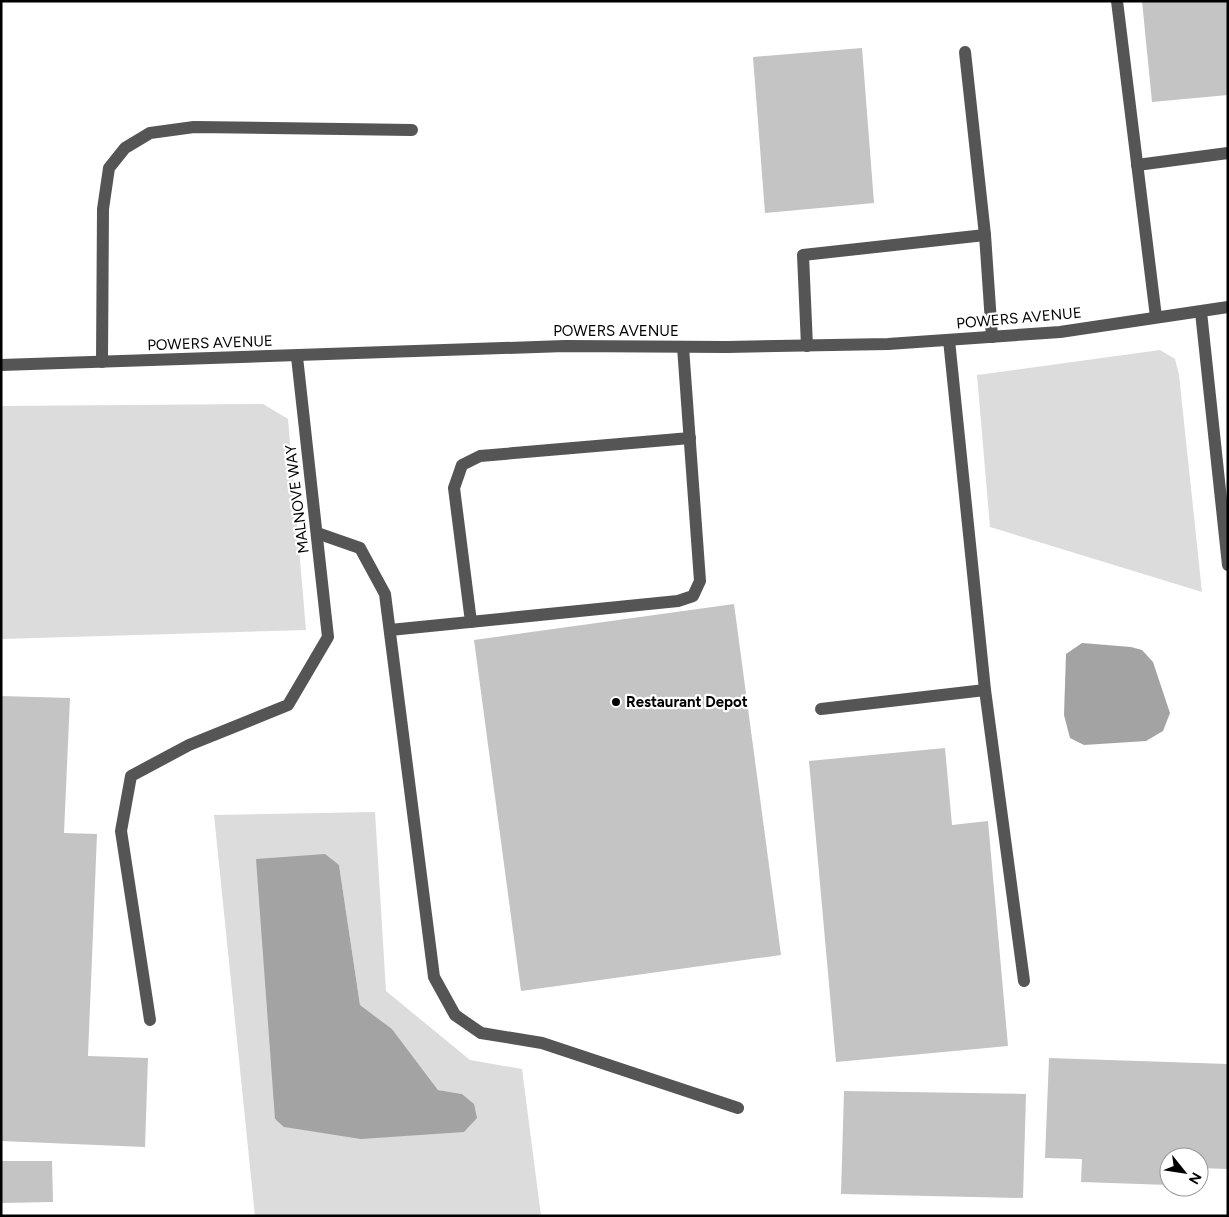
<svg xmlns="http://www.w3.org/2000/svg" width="1229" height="1217" font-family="Figtree,sans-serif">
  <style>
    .green { fill: #dcdcdc; fill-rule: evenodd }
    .water { fill: #a3a3a3 }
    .building { fill: #c4c4c4 }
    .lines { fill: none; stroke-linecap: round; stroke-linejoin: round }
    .minor { stroke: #555; stroke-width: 12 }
    .poi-dot { fill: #000; stroke: #fff; stroke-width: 2 }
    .labels { text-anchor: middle; stroke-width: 4.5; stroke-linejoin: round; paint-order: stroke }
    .street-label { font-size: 15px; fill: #000; stroke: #fff }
    .poi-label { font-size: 15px; font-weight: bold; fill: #000; stroke: #fff; text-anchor: start }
  </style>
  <rect width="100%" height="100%" fill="#fff"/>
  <g class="green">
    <polygon points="1160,350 1175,359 1179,375 1202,592 990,527 977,375"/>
    <polygon points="263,404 288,419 306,630 1,639 1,406"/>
    <path d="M375,812L386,991L470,1060L522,1069L541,1216H255L214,815ZM339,865L360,1005L392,1029L438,1090L462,1094L275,1120Z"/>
  </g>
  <g class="water">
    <polygon points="1082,643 1131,647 1142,650 1153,662 1170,713 1163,731 1146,741 1084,745 1070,738 1064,715 1066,654"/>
    <polygon points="325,854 339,865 360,1005 392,1029 438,1090 462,1094 474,1104 477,1118 464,1132 361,1139 284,1127 275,1119 256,859"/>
  </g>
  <g class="building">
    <polygon points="1142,1 1228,1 1228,95 1152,102"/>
    <polygon points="862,48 874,203 765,213 753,57"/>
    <polygon points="734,604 781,955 521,991 474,640"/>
    <polygon points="1,696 70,698 64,833 97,834 88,1056 148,1058 145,1147 1,1141"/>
    <polygon points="945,748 952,825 988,821 1008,1046 836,1062 809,761"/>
    <polygon points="1049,1058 1228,1064 1228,1169 1199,1168 1199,1157 1169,1157 1169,1185 1081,1182 1082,1159 1045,1158"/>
    <polygon points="844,1091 1026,1094 1023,1198 841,1194"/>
    <polygon points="1,1161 52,1161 53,1202 1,1203"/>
  </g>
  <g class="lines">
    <g class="minor">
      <polyline points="1117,1 1156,317"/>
      <polyline points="965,52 985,235"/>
      <polyline points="1137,165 1228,153"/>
      <polyline points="1201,312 1228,565"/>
      <polyline points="949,340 985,690 1024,981"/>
      <polyline points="807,346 803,255 985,235 992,337"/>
      <polyline points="102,362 103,209 109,168 125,148 150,133 194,127 412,130"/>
      <polyline points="1,365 565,346 727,347 888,344 1060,332 1228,307"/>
      <polyline points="317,533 360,548 385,594 434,977 455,1015 481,1033 542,1043 738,1108"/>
      <polyline points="471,622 454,488 462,465 480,456 690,438"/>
      <polyline points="390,630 678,601 693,596 700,581 683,347"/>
      <polyline points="821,709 985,690"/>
      <polyline points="150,1020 121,831 131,776 189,745 288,705 328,637 297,357"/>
    </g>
  </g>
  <circle class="poi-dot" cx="616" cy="702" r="5"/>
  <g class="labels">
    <g class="street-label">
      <text transform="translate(1019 318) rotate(-5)" y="5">POWERS AVENUE</text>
      <text x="616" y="336">POWERS AVENUE</text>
      <text transform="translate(210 343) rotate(-2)" y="5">POWERS AVENUE</text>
      <text transform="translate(297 499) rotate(-97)" y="5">MALNOVE WAY</text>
    </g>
    <g class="poi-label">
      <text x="626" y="707">Restaurant Depot</text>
    </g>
  </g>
  <rect width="1229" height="1217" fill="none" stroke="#000000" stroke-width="5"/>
  <g transform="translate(1184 1172) rotate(120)"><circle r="24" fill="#ffffff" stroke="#999999"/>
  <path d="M0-4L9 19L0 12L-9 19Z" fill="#000000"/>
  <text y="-8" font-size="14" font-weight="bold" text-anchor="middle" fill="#000000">N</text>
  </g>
</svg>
